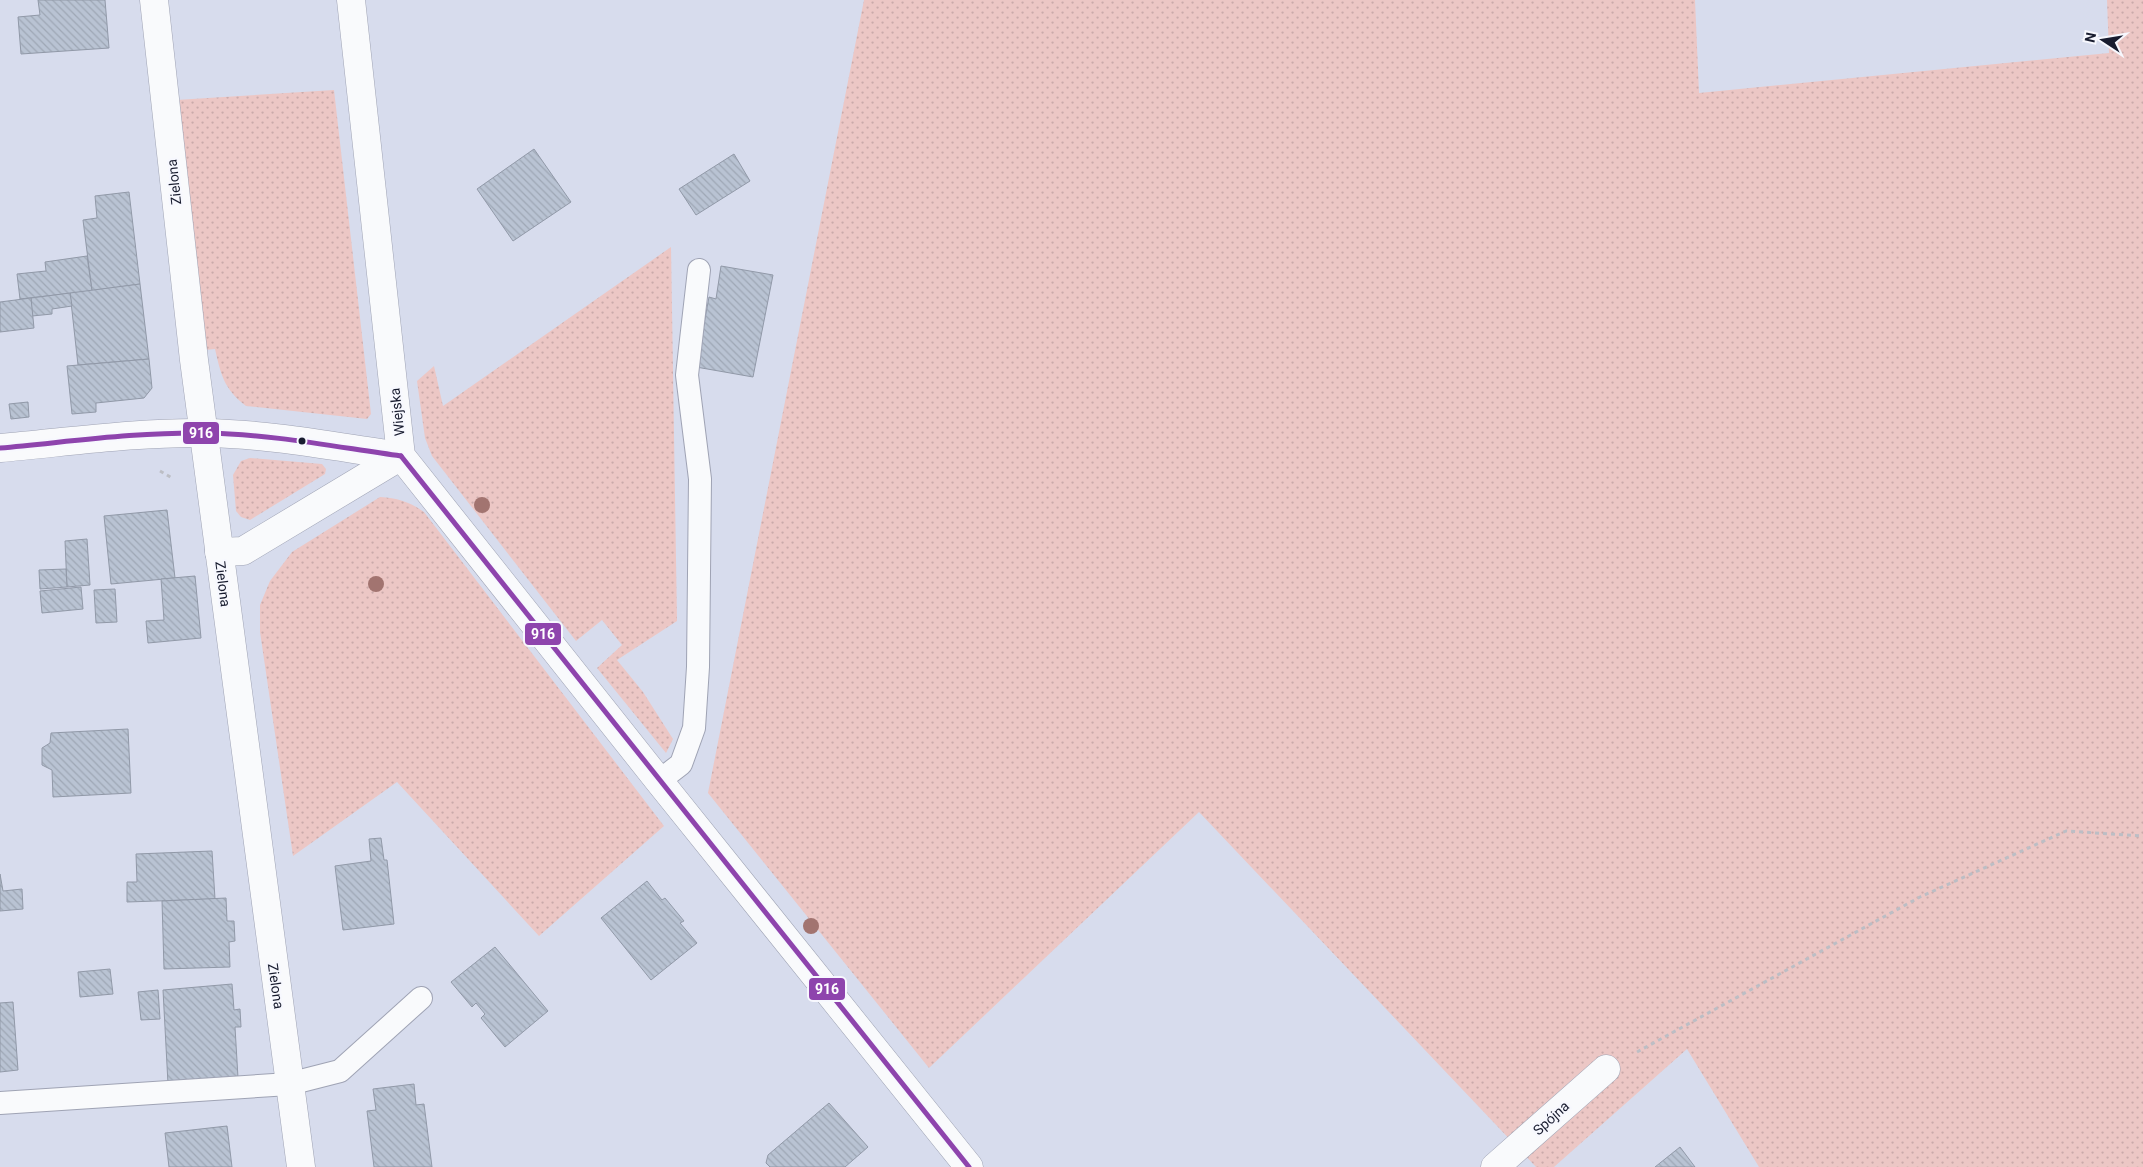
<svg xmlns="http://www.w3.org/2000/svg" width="2143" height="1167" font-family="Roboto,sans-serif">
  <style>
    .grass { fill: url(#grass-dots) }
    .building { fill: url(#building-back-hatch); stroke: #9199a8 }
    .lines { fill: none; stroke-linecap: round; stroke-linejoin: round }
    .lane-casing { stroke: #9fa3b4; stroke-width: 24 }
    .street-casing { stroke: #9fa3b4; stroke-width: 29 }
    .path { stroke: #bcbec5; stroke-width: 3; stroke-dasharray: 4 4; stroke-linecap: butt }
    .lane { stroke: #f9fafc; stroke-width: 22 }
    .street { stroke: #f9fafc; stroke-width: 28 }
    .bus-1-casing { stroke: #f7f8fe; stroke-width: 9 }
    .bus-1 { stroke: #8e44ad; stroke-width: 5 }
    .tree { fill: #a27470 }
    .bus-dot { fill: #181c2f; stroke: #f7f8fe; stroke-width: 2 }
    .labels { text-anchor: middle; stroke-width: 4.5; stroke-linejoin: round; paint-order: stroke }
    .street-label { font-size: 14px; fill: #181c2f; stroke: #f7f8fe }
    .line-badge { stroke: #f7f8fe; stroke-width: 2 }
    .badge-label { font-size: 14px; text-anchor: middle; font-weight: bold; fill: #fff }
  </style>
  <defs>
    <pattern id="grass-dots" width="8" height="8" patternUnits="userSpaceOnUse" patternTransform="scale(1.25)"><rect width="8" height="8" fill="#ecc7c5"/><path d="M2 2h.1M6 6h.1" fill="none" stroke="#caaaaa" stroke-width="1.8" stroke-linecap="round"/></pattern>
    <pattern id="building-back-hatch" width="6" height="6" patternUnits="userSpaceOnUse" patternTransform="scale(1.25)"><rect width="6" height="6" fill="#b9c3d3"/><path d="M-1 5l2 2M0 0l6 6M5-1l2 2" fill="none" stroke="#9ea7b5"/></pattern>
  </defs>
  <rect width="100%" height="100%" fill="#d7dced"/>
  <g class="grass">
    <polygon points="864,0 1695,0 1699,93 2109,53 2107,0 2143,0 2143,1167 1759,1167 1687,1049 1554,1167 1536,1167 1199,812 929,1068 708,793"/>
    <path d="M334,90L371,414L367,419L246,406C224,389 221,375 215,349L205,350L176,100Z"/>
    <polygon points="671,247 677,621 617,660 643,692 673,739 666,753 597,668 622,645 602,620 576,641 432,456 425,438 417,381 434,366 443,406"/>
    <polygon points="250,458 322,464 326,469 325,474 250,520 241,517 236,511 233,475 241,461"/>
    <path d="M380,497C398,498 410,502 424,512L664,826L539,936L397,782L293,856L260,632V605L270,581L292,552Z"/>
  </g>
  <g class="building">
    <polygon points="38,0 105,0 109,48 21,54 18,17 40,15"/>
    <polygon points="534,149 571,202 513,241 477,189"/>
    <polygon points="734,154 750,181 696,215 679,189"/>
    <polygon points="129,192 140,284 92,291 83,220 97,218 95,196"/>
    <polygon points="87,256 92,291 20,299 17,274 46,271 45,262"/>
    <polygon points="721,266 773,275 753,377 696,367 709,297 716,299"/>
    <polygon points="140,284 149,359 78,365 70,293"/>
    <polygon points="70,293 72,306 52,309 52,314 32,316 31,298"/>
    <polygon points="31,298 34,328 0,332 0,302"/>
    <polygon points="149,359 152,388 144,398 96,403 96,412 72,414 67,366"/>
    <polygon points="28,402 29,417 11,419 9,404"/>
    <polygon points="167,510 175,578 111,584 104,516"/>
    <polygon points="87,539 90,585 67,587 65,541"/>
    <polygon points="66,569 67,587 40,589 39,570"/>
    <polygon points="195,576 201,638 148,643 146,621 164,620 161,579"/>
    <polygon points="81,587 83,609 42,613 40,591"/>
    <polygon points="115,589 117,622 96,623 94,590"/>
    <polygon points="128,729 131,793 53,797 52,770 42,765 42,748 50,743 51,733"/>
    <polygon points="381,838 384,860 387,860 394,924 343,930 335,866 371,861 369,839"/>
    <polygon points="212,851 215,899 127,902 127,882 137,882 136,854"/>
    <polygon points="0,874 3,891 22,889 23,909 0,911"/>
    <polygon points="647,881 662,900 665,898 684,921 680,923 697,943 651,980 601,918"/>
    <polygon points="226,898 227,921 234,921 235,941 229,942 230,967 164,969 162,901"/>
    <polygon points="495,947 548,1011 505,1047 481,1018 485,1014 476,1003 472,1007 451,982"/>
    <polygon points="110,969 113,994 80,997 78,972"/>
    <polygon points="232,984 234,1010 240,1009 241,1027 235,1027 238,1078 168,1084 163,990"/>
    <polygon points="158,990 160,1019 141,1020 138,992"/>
    <polygon points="13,1002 18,1070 0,1072 0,1003"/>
    <polygon points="414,1084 416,1105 424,1104 432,1167 374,1167 367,1111 376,1110 373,1089"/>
    <polygon points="829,1103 868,1147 845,1167 770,1167 766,1163 768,1155"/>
    <polygon points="227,1126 232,1167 169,1167 165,1133"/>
    <polygon points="1680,1147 1695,1167 1655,1167"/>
  </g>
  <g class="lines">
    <defs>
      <g id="lane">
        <polyline points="659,781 681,764 694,728 698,667 700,479 687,375 699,270"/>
        <polyline points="0,1103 289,1084 340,1071 421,998"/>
      </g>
      <g id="street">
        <polyline points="154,0 194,360 301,1167"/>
        <polyline points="351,0 401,456 659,781 969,1167"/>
        <path d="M0,448C68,442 137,432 205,433C271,434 336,447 401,456"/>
        <polyline points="219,552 243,551 401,456"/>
        <polyline points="1495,1167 1606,1069"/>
      </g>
    </defs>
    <use href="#lane" class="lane-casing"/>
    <use href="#street" class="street-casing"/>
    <g class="path">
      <polyline points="160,471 172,478"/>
      <polyline points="1637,1052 1920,897 2066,831 2143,836"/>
    </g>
    <use href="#lane" class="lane"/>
    <use href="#street" class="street"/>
    <defs>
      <g id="bus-1">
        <path d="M0,448C68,442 136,432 205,433C271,434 336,447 401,456"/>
        <polyline points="401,456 969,1167"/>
      </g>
    </defs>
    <use href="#bus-1" class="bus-1-casing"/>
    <use href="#bus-1" class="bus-1"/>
  </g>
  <g class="tree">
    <circle cx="482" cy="505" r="8"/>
    <circle cx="376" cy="584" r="8"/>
    <circle cx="811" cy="926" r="8"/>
  </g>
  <circle class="bus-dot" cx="302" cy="441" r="4.5"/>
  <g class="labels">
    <g class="street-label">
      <text transform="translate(174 182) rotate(-96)" y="5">Zielona</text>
      <text transform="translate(397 412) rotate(-96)" y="5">Wiejska</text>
      <text transform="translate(223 584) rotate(83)" y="5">Zielona</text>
      <text transform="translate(276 986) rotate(82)" y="5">Zielona</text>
      <text transform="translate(1551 1118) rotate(-42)" y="5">Spójna</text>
    </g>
  </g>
  <g class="line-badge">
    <rect x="182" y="421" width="38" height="24" rx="5" fill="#8e44ad"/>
    <rect x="524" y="622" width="38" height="24" rx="5" fill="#8e44ad"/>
    <rect x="808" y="977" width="38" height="24" rx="5" fill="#8e44ad"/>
  </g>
  <g class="badge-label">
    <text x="201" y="438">916</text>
    <text x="543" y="639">916</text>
    <text x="827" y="994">916</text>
  </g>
  <g transform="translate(2103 40) rotate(282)" stroke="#f7f8fe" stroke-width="4" paint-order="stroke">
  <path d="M0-4L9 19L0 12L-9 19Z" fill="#181c2f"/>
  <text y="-8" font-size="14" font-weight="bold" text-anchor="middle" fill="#181c2f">N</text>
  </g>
</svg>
